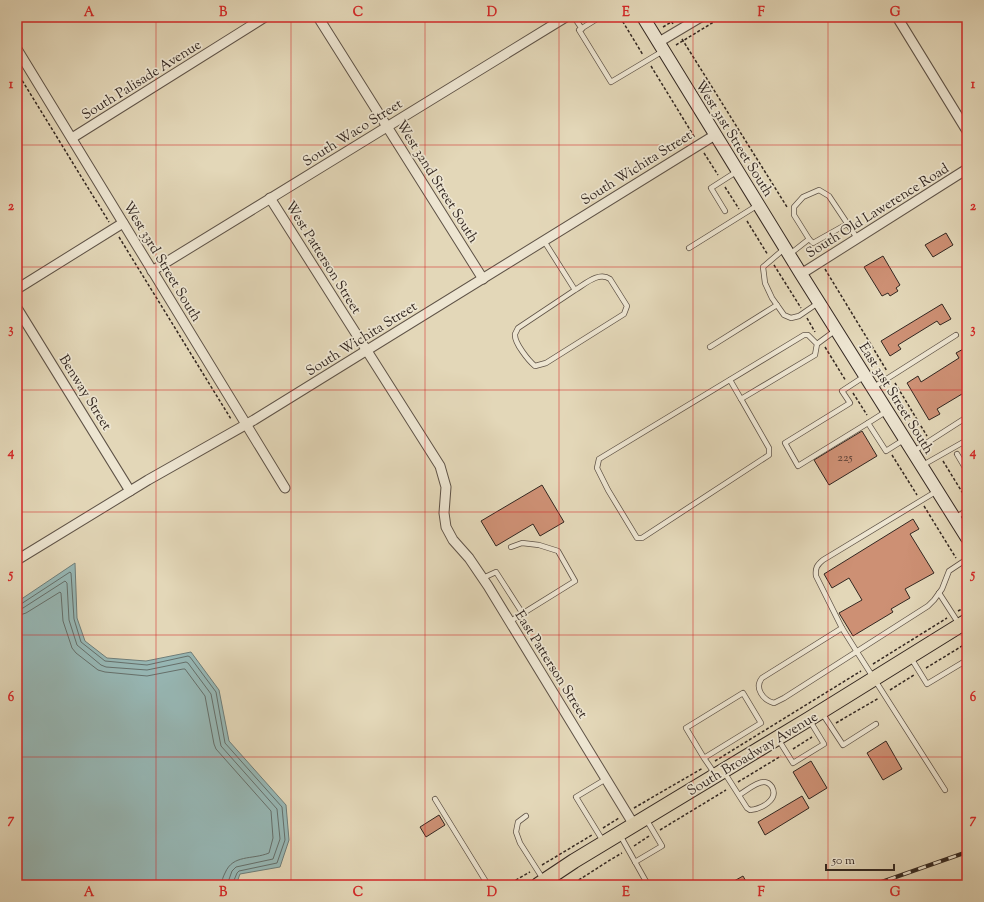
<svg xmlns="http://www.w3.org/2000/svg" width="984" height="902" font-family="'Sorts Mill Goudy',serif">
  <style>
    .water { fill: #97b8b6; stroke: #6f7e7a }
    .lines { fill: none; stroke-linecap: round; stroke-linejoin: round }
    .shore { stroke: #65706c; stroke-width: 1 }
    .building { fill: #cd9074; stroke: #332721 }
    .lane-casing { stroke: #5f5347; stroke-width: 6 }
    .street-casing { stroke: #5f5347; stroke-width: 11 }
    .secondary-casing { stroke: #332721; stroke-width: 14 }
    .primary-casing { stroke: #332721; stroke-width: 16 }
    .path { stroke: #332721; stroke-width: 1.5; stroke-dasharray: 3 2; stroke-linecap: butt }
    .lane { stroke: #ede5d1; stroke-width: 4.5 }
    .street { stroke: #ede5d1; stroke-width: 9 }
    .secondary { stroke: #ede5d1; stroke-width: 12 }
    .primary { stroke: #e3d7b8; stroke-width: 14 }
    .rail-casing { stroke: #332721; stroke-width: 4 }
    .rail { stroke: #ede5d1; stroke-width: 2.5; stroke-dasharray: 8; stroke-linecap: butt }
    .grid { fill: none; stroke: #d62828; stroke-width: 1; stroke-opacity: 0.55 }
    .labels { text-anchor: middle; stroke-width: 3.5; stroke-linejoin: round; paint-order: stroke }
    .number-label { font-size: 12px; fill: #5a4136 }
    .street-label { font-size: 14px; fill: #332721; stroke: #ede5d1 }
    .neatline { fill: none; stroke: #d62828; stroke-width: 1.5 }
    .grid-label { font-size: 13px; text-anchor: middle; font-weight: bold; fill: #d62828 }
  </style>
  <rect width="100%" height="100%" fill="#e3d7b8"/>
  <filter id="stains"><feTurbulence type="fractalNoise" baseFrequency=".005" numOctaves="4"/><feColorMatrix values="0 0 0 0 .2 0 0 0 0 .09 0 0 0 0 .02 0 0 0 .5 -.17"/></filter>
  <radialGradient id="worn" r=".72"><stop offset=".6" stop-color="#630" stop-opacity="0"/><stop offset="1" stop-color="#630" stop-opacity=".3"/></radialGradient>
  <polygon class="water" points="75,563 77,618 85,641 107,658 146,661 191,652 219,690 229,741 286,805 289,840 280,867 240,874 236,885 17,885 17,602"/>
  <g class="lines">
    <g class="shore">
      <polyline points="17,605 21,604 70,572 71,573 74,619 81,642 105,661 147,665 188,656 190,657 216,692 225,743 282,807 285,840 277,863 239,871 237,873 232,885"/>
      <polyline points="17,610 23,608 65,581 67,583 69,620 77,645 101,665 106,667 147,670 186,662 188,663 211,694 221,746 277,809 280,839 273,859 236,867 232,871 227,885"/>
      <path d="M17,616L26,613L60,592L61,593L63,621L72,648L76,653L98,670L105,672L147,676L183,669H185L205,696L214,744L216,749L271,811L273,838L269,853C252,860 233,854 225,873C223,877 222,880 221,885"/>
    </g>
  </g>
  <g class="building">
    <polygon points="946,233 953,245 933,257 925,245"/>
    <polygon points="883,256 900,285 896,288 898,291 890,296 888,293 882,296 864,267"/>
    <polygon points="942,304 951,319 940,325 937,321 898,345 901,349 890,356 881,341"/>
    <polygon points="967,347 967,391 937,409 940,414 929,420 907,383 918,376 921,382 959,358 956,353"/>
    <polygon points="862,431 877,456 829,485 814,460"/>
    <polygon points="542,485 564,522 540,536 533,524 496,546 481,521"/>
    <polygon points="913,519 919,529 910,534 934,573 905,589 910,598 891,609 893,612 853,636 839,613 862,600 849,578 832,588 824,574"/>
    <polygon points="886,741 902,769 883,780 867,753"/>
    <polygon points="811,761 827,788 809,799 793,772"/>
    <polygon points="802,796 809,808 765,835 758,822"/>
    <polygon points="439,815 445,825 426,837 420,827"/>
    <polygon points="743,876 748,885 727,885"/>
  </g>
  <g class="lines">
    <defs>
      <g id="lane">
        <polyline points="574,17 582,29"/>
        <polyline points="600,17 579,30 611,82 663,51"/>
        <polyline points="725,211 711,188 736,172"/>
        <polyline points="809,239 813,243 847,224"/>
        <path d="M544,241L575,290C585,284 599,271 610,279L627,306L624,314L546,363L535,366C529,361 514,343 515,334C516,332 517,330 518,328L575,290"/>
        <polyline points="689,248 758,205"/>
        <polyline points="784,249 763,267 765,283 772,298 784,315 791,318 799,316 818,303"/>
        <polyline points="790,254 809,239 794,215 794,207 803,197 819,190 829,196 857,238"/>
        <polyline points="817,344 815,355 741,399 769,448 769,455 642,538 637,538 608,490 597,468 599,459 804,335 808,335 817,344 836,330"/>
        <polyline points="710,347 777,305"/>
        <polyline points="865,376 842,391 850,403 785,443 798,466 868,423"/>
        <polyline points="730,380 741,399"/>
        <polyline points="874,387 956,335"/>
        <polyline points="887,411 868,423 886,451 905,439"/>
        <polyline points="914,451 967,417"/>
        <polyline points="957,454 967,471"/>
        <polyline points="923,465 967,440"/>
        <path d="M937,491L823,560C817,565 815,568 816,576L842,628L857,652L945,790"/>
        <polyline points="955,518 967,510"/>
        <polyline points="483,578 496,572 523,614"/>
        <polyline points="939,593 959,624"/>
        <polyline points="509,622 575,581 558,551 539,545 522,543 511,547"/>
        <path d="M842,628L762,678C754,688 763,700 774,703L784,698L928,606L934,600L942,589L949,571L967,559"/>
        <polyline points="911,658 927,684 967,660"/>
        <polyline points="822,713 843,745 876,724"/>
        <polyline points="778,739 793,763 824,744 810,721"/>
        <polyline points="704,758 686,728 743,693 761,723 704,758 715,774"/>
        <path d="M724,772L747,808L750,810C761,809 779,800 772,787C770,784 767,782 764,782C756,782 746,791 739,795"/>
        <polyline points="435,799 488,885"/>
        <polyline points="526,816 518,822 516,832 520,843 543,879"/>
        <polyline points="620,835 648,885"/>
        <polyline points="603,841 576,797 606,779"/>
        <polyline points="635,862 662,846 646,819"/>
      </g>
      <g id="street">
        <polyline points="318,17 483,279"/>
        <polyline points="897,17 967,131"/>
        <polyline points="659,42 701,17"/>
        <polyline points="17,49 285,488"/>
        <polyline points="72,138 265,17"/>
        <polyline points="270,198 440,466 446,487 444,513 446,527 453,540 469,558 488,586 634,825"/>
        <polyline points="152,271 566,17"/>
        <polyline points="801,274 967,169"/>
        <polyline points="17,289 123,223"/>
        <polyline points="17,308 130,491"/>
        <polyline points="17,560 148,480 254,420 715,135"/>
      </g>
      <polyline id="secondary" points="643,17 801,274 967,538"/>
      <polyline id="primary" points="538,885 574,861 809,719 967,621"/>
    </defs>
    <use href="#lane" class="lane-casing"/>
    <use href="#street" class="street-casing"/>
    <use href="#secondary" class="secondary-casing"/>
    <use href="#primary" class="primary-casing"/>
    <g class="path">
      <polyline points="620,17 643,55"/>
      <polyline points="669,17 673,24"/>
      <polyline points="663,27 680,17"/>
      <polyline points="682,39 787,207"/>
      <polyline points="676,45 722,17"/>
      <polyline points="651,66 695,138"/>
      <polyline points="17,72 109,222"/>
      <polyline points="704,153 718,175"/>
      <polyline points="725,187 739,209"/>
      <polyline points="747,221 768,255"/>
      <polyline points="119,237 231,419"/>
      <polyline points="774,265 801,308"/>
      <polyline points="825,269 887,371"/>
      <polyline points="807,318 815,332"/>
      <polyline points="825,347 846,381"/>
      <polyline points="895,383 927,436"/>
      <polyline points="853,393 867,415"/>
      <polyline points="892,455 917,495"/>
      <polyline points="943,461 967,500"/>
      <polyline points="924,506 956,558"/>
      <polyline points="963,569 967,577"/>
      <polyline points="958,611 967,606"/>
      <polyline points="873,664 947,618"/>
      <polyline points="926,668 967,643"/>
      <polyline points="890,690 914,675"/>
      <polyline points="836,723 879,698"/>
      <polyline points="793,749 812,737"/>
      <polyline points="715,761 861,671"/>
      <polyline points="738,782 781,756"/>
      <polyline points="634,808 703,768"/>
      <polyline points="603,828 619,818"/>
      <polyline points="660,830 726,790"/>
      <polyline points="634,846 649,836"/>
      <polyline points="542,865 592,835"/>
      <polyline points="507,885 530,872"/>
      <path d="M570,885C588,875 604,863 622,853"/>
    </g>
    <use href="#lane" class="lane"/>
    <use href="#street" class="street"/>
    <use href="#secondary" class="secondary"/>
    <use href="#primary" class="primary"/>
    <defs>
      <polyline id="rail" points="873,885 967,852"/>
    </defs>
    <use href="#rail" class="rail-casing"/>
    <use href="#rail" class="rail"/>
  </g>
  <path class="grid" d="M156,17V885M291,17V885M425,17V885M559,17V885M693,17V885M828,17V885M17,145H967M17,267H967M17,390H967M17,512H967M17,635H967M17,757H967"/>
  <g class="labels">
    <g class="number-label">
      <text x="845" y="461">225</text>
    </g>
    <g class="street-label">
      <text transform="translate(141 79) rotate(-32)" y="5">South Palisade Avenue</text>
      <text transform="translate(352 132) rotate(-32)" y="5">South Waco Street</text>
      <text transform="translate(735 138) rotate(58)" y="5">West 31st Street South</text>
      <text transform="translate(636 167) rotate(-32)" y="5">South Wichita Street</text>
      <text transform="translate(438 181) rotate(58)" y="5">West 32nd Street South</text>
      <text transform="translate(877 210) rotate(-32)" y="5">South Old Lawerence Road</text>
      <text transform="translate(324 257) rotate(58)" y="5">West Patterson Street</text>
      <text transform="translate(163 261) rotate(59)" y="5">West 33rd Street South</text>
      <text transform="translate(361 338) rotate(-32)" y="5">South Wichita Street</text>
      <text transform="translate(86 392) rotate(58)" y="5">Benway Street</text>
      <text transform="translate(897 398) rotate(58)" y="5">East 31st Street South</text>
      <text transform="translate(552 664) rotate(58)" y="5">East Patterson Street</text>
      <text transform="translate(752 753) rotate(-31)" y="5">South Broadway Avenue</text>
    </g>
  </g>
  <rect width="984" height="902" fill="none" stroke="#e3d7b8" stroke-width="44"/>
  <path d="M826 864v6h68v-6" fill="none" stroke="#332721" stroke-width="2"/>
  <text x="832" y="864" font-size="12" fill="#332721" stroke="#ede5d1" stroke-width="3" paint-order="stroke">50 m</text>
  <rect x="22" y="22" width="940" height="858" class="neatline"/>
  <g class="grid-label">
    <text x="89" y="16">A</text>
    <text x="223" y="16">B</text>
    <text x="358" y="16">C</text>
    <text x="492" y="16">D</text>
    <text x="626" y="16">E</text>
    <text x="761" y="16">F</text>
    <text x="895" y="16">G</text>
    <text x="11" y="88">1</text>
    <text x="973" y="88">1</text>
    <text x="11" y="210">2</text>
    <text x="973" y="210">2</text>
    <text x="11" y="333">3</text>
    <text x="973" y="333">3</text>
    <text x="11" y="456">4</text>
    <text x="973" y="456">4</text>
    <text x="11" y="578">5</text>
    <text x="973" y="578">5</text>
    <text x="11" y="701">6</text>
    <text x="973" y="701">6</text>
    <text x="11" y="823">7</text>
    <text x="973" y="823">7</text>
    <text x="89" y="896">A</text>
    <text x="223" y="896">B</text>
    <text x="358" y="896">C</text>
    <text x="492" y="896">D</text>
    <text x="626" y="896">E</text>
    <text x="761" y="896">F</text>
    <text x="895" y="896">G</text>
  </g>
  <rect width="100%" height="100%" filter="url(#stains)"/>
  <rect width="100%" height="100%" fill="url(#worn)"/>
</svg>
